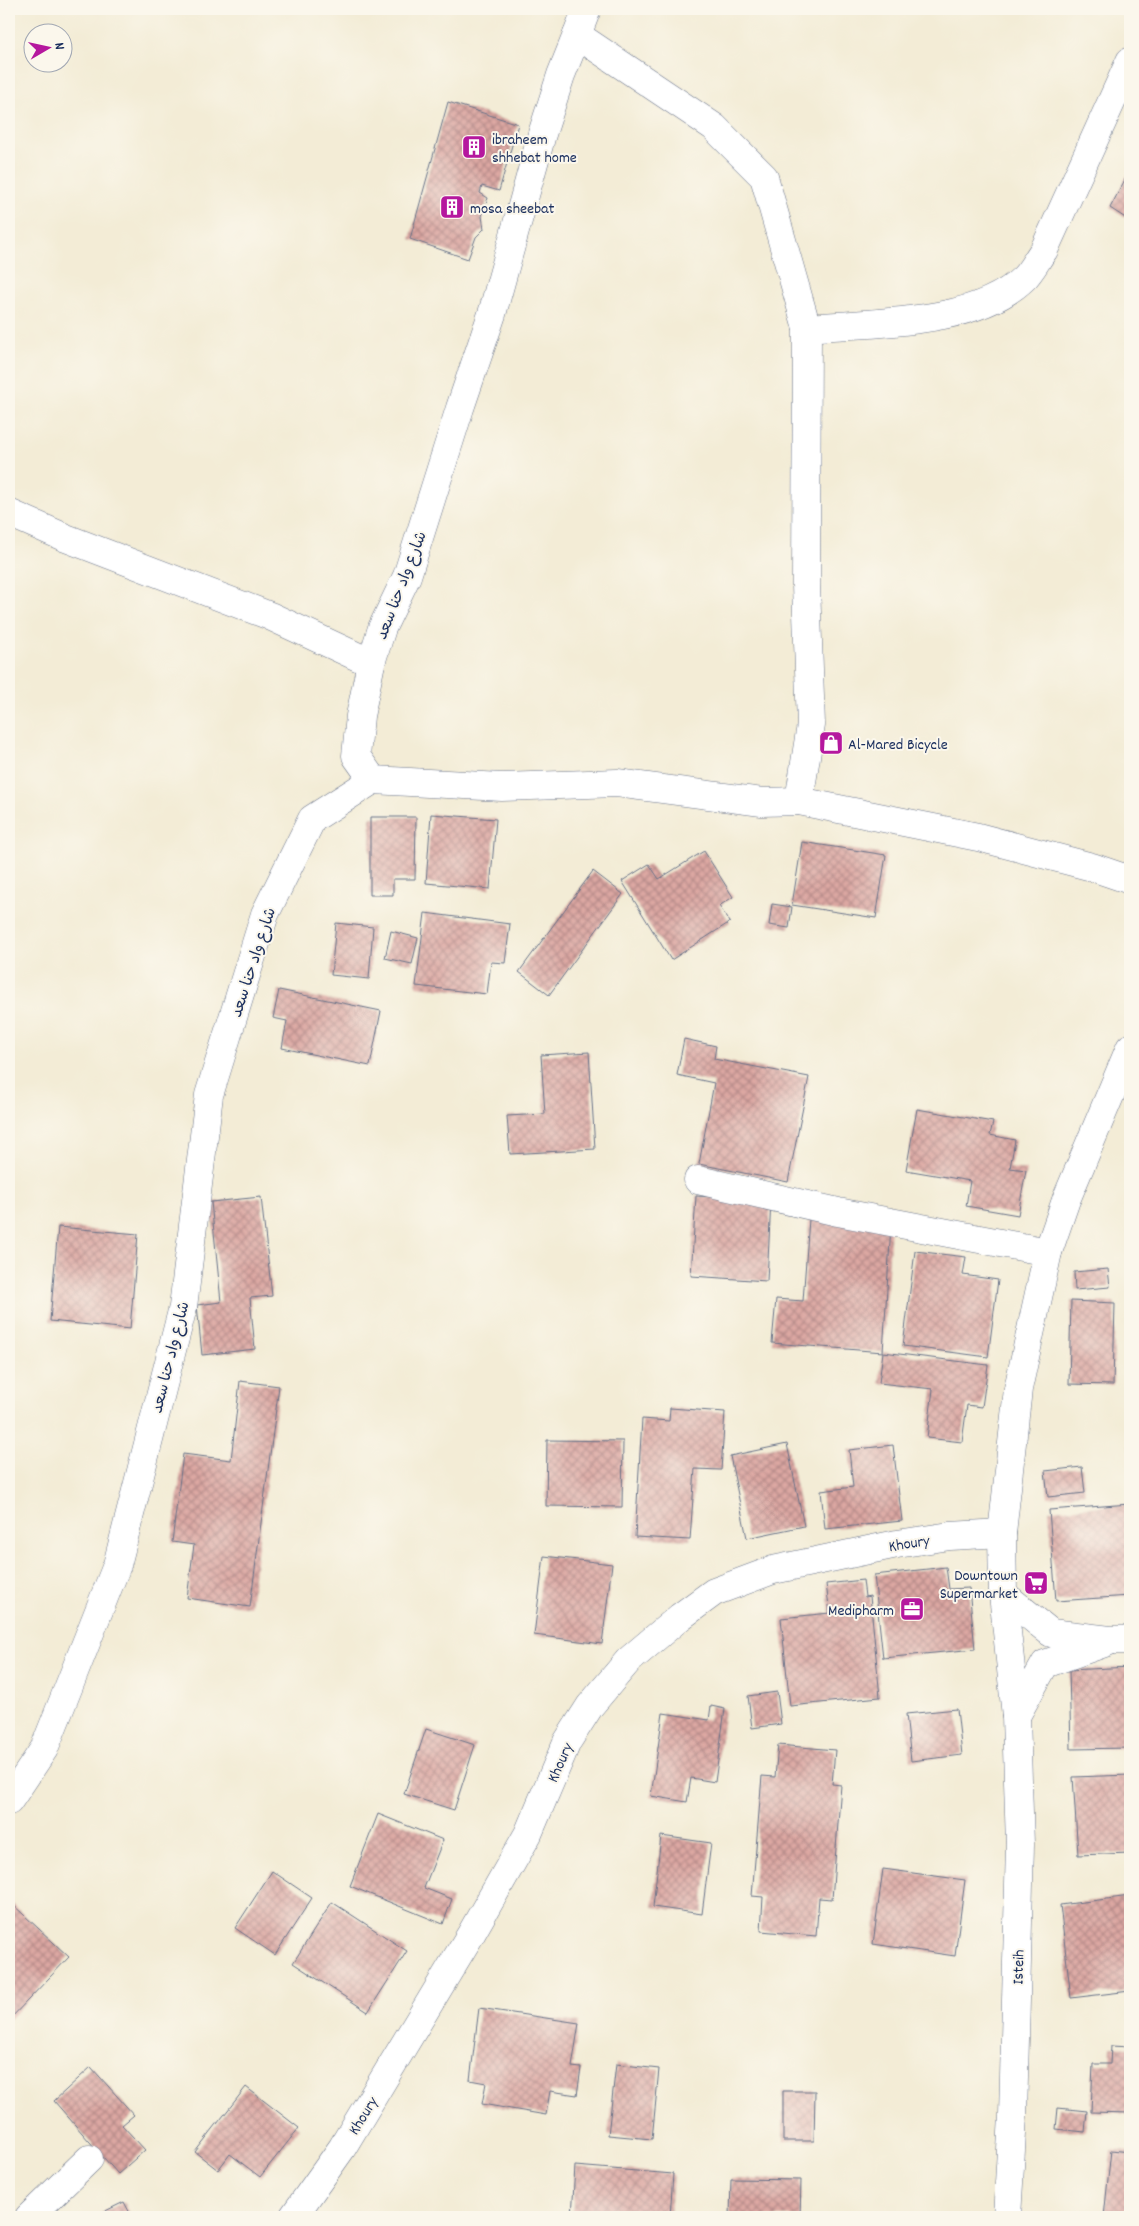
<svg xmlns="http://www.w3.org/2000/svg" width="1139" height="2226" font-family="Dekko,'Playpen Sans Arabic',sans-serif">
  <style>
    .building { fill: url(#building-cross-hatch) }
    .lines { fill: none; stroke-linecap: round; stroke-linejoin: round }
    .minor-casing { stroke: #677188; stroke-width: 29 }
    .minor { stroke: #fff; stroke-width: 28 }
    .labels { text-anchor: middle; stroke-width: 4; stroke-linejoin: round; paint-order: stroke }
    .poi-label { font-size: 16px; fill: #1b2f5e; stroke: #fbf7ec; text-anchor: start }
    .street-label { font-size: 16px; fill: #1b2f5e; stroke: #fbf7ec }
  </style>
  <defs>
    <pattern id="building-cross-hatch" width="8" height="8" patternUnits="userSpaceOnUse" patternTransform="scale(1.25)"><rect width="8" height="8" fill="#dca7a2"/><path d="M0 0l8 8M0 8l8-8" fill="none" stroke="#b28887"/></pattern>
  </defs>
  <rect width="100%" height="100%" fill="#fbf7ec"/>
  <filter id="ink" filterUnits="userSpaceOnUse"><feTurbulence type="fractalNoise" baseFrequency=".02" numOctaves="2"/><feDisplacementMap in="SourceGraphic" scale="10" xChannelSelector="R" yChannelSelector="G"/><feConvolveMatrix kernelMatrix="1 2 1 2 8 2 1 2 1" color-interpolation-filters="sRGB"/></filter>
  <filter id="wash" filterUnits="userSpaceOnUse"><feTurbulence type="fractalNoise" baseFrequency=".0096" numOctaves="4" result="noise"/><feDisplacementMap in="SourceGraphic" scale="20" xChannelSelector="R" yChannelSelector="G"/><feGaussianBlur stdDeviation="1.12" result="paint"/><feColorMatrix in="noise" values="0 0 0 0 0 0 0 0 0 0 0 0 0 0 0 0 0 1.4 0 .05"/><feComposite in="paint" operator="in"/></filter>
  <g filter="url(#wash)">
    <rect width="100%" height="100%" fill="#f3ecd6"/>
    <g id="blocks">
      <g class="building">
        <polygon points="448,102 518,124 499,191 482,186 480,193 488,198 482,216 484,229 476,237 468,259 410,239"/>
        <polygon points="1130,170 1130,221 1110,208"/>
        <polygon points="431,814 496,819 490,889 426,883"/>
        <polygon points="370,817 416,817 415,879 393,879 393,895 370,895"/>
        <polygon points="802,842 886,855 876,918 792,905"/>
        <polygon points="704,851 733,897 719,906 730,922 671,960 622,881 649,864 659,879"/>
        <polygon points="593,871 623,894 549,995 519,972"/>
        <polygon points="772,904 792,907 789,928 769,925"/>
        <polygon points="425,913 510,924 505,963 491,962 487,994 416,986"/>
        <polygon points="336,923 373,927 369,979 331,975"/>
        <polygon points="391,931 418,938 412,964 385,958"/>
        <polygon points="279,990 381,1011 370,1066 282,1048 287,1021 273,1018"/>
        <polygon points="684,1039 716,1046 714,1059 809,1077 788,1182 699,1164 714,1083 677,1075"/>
        <polygon points="589,1052 595,1149 510,1154 507,1116 545,1114 541,1055"/>
        <polygon points="917,1109 993,1122 990,1135 1015,1140 1010,1168 1026,1170 1018,1215 966,1206 970,1181 906,1170"/>
        <polygon points="696,1196 771,1200 767,1281 691,1276"/>
        <polygon points="261,1197 272,1296 250,1298 255,1349 202,1355 197,1305 221,1302 211,1202"/>
        <polygon points="809,1219 891,1226 883,1352 772,1343 776,1299 803,1301"/>
        <polygon points="58,1227 138,1234 130,1329 50,1321"/>
        <polygon points="915,1251 966,1257 963,1275 998,1280 988,1357 903,1346"/>
        <polygon points="1108,1269 1110,1287 1075,1290 1074,1272"/>
        <polygon points="1071,1301 1115,1303 1113,1385 1069,1384"/>
        <polygon points="883,1352 988,1365 982,1407 967,1405 962,1442 927,1438 933,1389 879,1383"/>
        <polygon points="240,1381 279,1386 250,1607 187,1598 194,1545 172,1542 183,1454 231,1460"/>
        <polygon points="1124,1402 1130,1402 1130,1451 1129,1451"/>
        <polygon points="670,1408 725,1412 721,1470 695,1469 690,1540 635,1537 642,1419 669,1421"/>
        <polygon points="547,1440 623,1441 622,1507 546,1506"/>
        <polygon points="787,1444 804,1526 747,1538 730,1456"/>
        <polygon points="893,1445 902,1521 825,1529 821,1491 853,1487 849,1450"/>
        <polygon points="1082,1467 1085,1493 1048,1497 1045,1471"/>
        <polygon points="1130,1504 1130,1596 1056,1601 1049,1510"/>
        <polygon points="544,1556 612,1564 602,1644 534,1635"/>
        <polygon points="946,1567 949,1589 969,1588 975,1649 883,1658 874,1575"/>
        <polygon points="863,1580 865,1597 870,1596 880,1697 790,1706 781,1618 830,1613 826,1584"/>
        <polygon points="1130,1667 1130,1748 1071,1749 1069,1670"/>
        <polygon points="777,1692 781,1724 752,1728 748,1696"/>
        <polygon points="711,1706 725,1709 715,1782 691,1778 687,1802 651,1796 663,1713 709,1720"/>
        <polygon points="957,1709 962,1755 911,1761 906,1714"/>
        <polygon points="426,1729 475,1745 454,1810 404,1794"/>
        <polygon points="778,1745 835,1750 832,1784 841,1785 832,1899 819,1898 816,1936 761,1931 763,1897 752,1896 762,1776 775,1777"/>
        <polygon points="1130,1775 1130,1853 1078,1855 1073,1777"/>
        <polygon points="378,1814 443,1840 424,1888 452,1899 443,1924 350,1886"/>
        <polygon points="661,1836 711,1843 702,1914 653,1907"/>
        <polygon points="883,1869 965,1880 955,1956 873,1944"/>
        <polygon points="272,1871 312,1898 275,1955 235,1928"/>
        <polygon points="1130,1896 1130,1991 1071,1998 1060,1905"/>
        <polygon points="9,1901 69,1957 9,2020"/>
        <polygon points="332,1902 407,1951 368,2012 293,1963"/>
        <polygon points="479,2008 579,2023 572,2067 581,2068 577,2095 550,2091 546,2115 482,2104 486,2083 470,2080"/>
        <polygon points="1111,2046 1130,2047 1130,2113 1091,2112 1093,2064 1110,2064"/>
        <polygon points="616,2064 659,2069 652,2139 608,2135"/>
        <polygon points="91,2067 134,2115 122,2125 145,2150 118,2174 54,2101"/>
        <polygon points="246,2087 299,2128 260,2177 230,2154 218,2170 195,2152"/>
        <polygon points="783,2091 815,2091 814,2141 783,2141"/>
        <polygon points="1058,2108 1087,2111 1085,2132 1056,2129"/>
        <polygon points="1111,2150 1130,2152 1130,2217 1104,2217"/>
        <polygon points="575,2166 673,2174 670,2217 572,2217"/>
        <polygon points="731,2179 801,2180 800,2217 730,2217"/>
        <polygon points="124,2202 132,2217 93,2217"/>
      </g>
    </g>
  </g>
  <g filter="url(#ink)">
    <use href="#blocks" fill-opacity="0" stroke="#677188" stroke-width="1"/>
    <g class="lines">
      <defs>
        <g id="minor">
          <polyline points="577,35 587,9"/>
          <path d="M807,328C872,322 975,326 1024,278C1032,270 1037,259 1044,250L1130,61"/>
          <polyline points="9,513 66,538 270,616 371,663"/>
          <polyline points="373,780 356,756 360,716 371,663 382,628 407,576 460,408 492,314 542,134 561,75 577,35 714,127 764,177 807,328 806,585 811,725 799,801"/>
          <polyline points="373,780 502,787 617,783 762,802 799,801 978,837 1092,867 1130,880"/>
          <polyline points="698,1180 838,1212 1048,1252"/>
          <polyline points="1003,1594 1051,1633 1110,1640 1130,1640"/>
          <polyline points="1016,1716 1045,1664 1107,1642"/>
          <polyline points="9,1801 44,1749 117,1565 183,1307 209,1095 265,914 312,819 373,780"/>
          <polyline points="29,2217 89,2159"/>
          <polyline points="293,2217 342,2148 471,1934 528,1834 567,1742 590,1706 628,1661 680,1617 714,1592 773,1570 897,1544 950,1536 1002,1533"/>
          <polyline points="1007,2217 1013,2116 1020,1845 1016,1716 1003,1594 1002,1533 1018,1389 1048,1252 1066,1200 1130,1048"/>
        </g>
      </defs>
      <use href="#minor" class="minor-casing"/>
      <use href="#minor" class="minor"/>
    </g>
  </g>
  <defs>
    <symbol id="building-square" viewBox="-11 -11 22 22"><rect x="-9" y="-9" width="18" height="18" rx="4" fill="#b5179e" stroke="#fbf7ec"/><path d="M-4-6H4V6H1V3H-1V6H-4ZM-2.5-4.3h1.7v1.8h-1.7ZM.8-4.3h1.7v1.8H.8ZM-2.5-1h1.7V.8h-1.7ZM.8-1h1.7V.8H.8Z" fill="#fff"/></symbol>
    <symbol id="shop-square" viewBox="-11 -11 22 22"><rect x="-9" y="-9" width="18" height="18" rx="4" fill="#b5179e" stroke="#fbf7ec"/><path d="M-5-2.5h2.3a2.7 3.5 0 0 1 5.4 0H5L5.5 6h-11ZM-1.5-2.5h3a1.5 2.3 0 0 0-3 0Z" fill="#fff"/></symbol>
    <symbol id="supermarket-square" viewBox="-11 -11 22 22"><rect x="-9" y="-9" width="18" height="18" rx="4" fill="#b5179e" stroke="#fbf7ec"/><path d="M-6-5.5h2.5l.6 2H6L4.5 2H-2.5L-4.4-4H-6ZM-1.5 3.2a1.3 1.3 0 1 0 .1 0ZM3 3.2a1.3 1.3 0 1 0 .1 0Z" fill="#fff"/></symbol>
    <symbol id="office-square" viewBox="-11 -11 22 22"><rect x="-9" y="-9" width="18" height="18" rx="4" fill="#b5179e" stroke="#fbf7ec"/><path d="M-6-3h4V-5.5h4V-3h4V5H-6ZM-1-4.5V-3h2v-1.5ZM-6 0V1H6V0Z" fill="#fff"/></symbol>
  </defs>
  <g fill-rule="evenodd">
    <use href="#building-square" x="460" y="133" width="28" height="28"/>
    <use href="#building-square" x="438" y="193" width="28" height="28"/>
    <use href="#shop-square" x="817" y="729" width="28" height="28"/>
    <use href="#supermarket-square" x="1022" y="1569" width="28" height="28"/>
    <use href="#office-square" x="898" y="1595" width="28" height="28"/>
  </g>
  <g class="labels">
    <g class="poi-label">
      <text x="492" y="144">ibraheem<tspan x="492" dy="18">shhebat home</tspan></text>
      <text x="470" y="213">mosa sheebat</text>
      <text x="848" y="749">Al-Mared Bicycle</text>
      <text x="1018" y="1580" text-anchor="end">Downtown<tspan x="1018" dy="18">Supermarket</tspan></text>
      <text x="894" y="1615" text-anchor="end">Medipharm</text>
    </g>
    <g class="street-label">
      <text transform="translate(400 585) rotate(-69)" y="6">شارع واد حنا سعد</text>
      <text transform="translate(252 962) rotate(-72)" y="6">شارع واد حنا سعد</text>
      <text transform="translate(169 1357) rotate(-76)" y="6">شارع واد حنا سعد</text>
      <text transform="translate(909 1542) rotate(-9)" y="6">Khoury</text>
      <text transform="translate(559 1762) rotate(-66)" y="6">Khoury</text>
      <text transform="translate(1017 1967) rotate(-88)" y="6">Isteih</text>
      <text transform="translate(362 2115) rotate(-58)" y="6">Khoury</text>
    </g>
  </g>
  <rect width="1139" height="2226" fill="none" stroke="#fbf7ec" stroke-width="30"/>
  <g transform="translate(48 48) rotate(81)"><circle r="24" fill="#fbf7ec" stroke="#a1a7b3"/>
  <path d="M0-4L9 19L0 12L-9 19Z" fill="#b5179e"/>
  <text y="-8" font-size="14" font-weight="bold" text-anchor="middle" fill="#1b2f5e">N</text>
  </g>
</svg>
